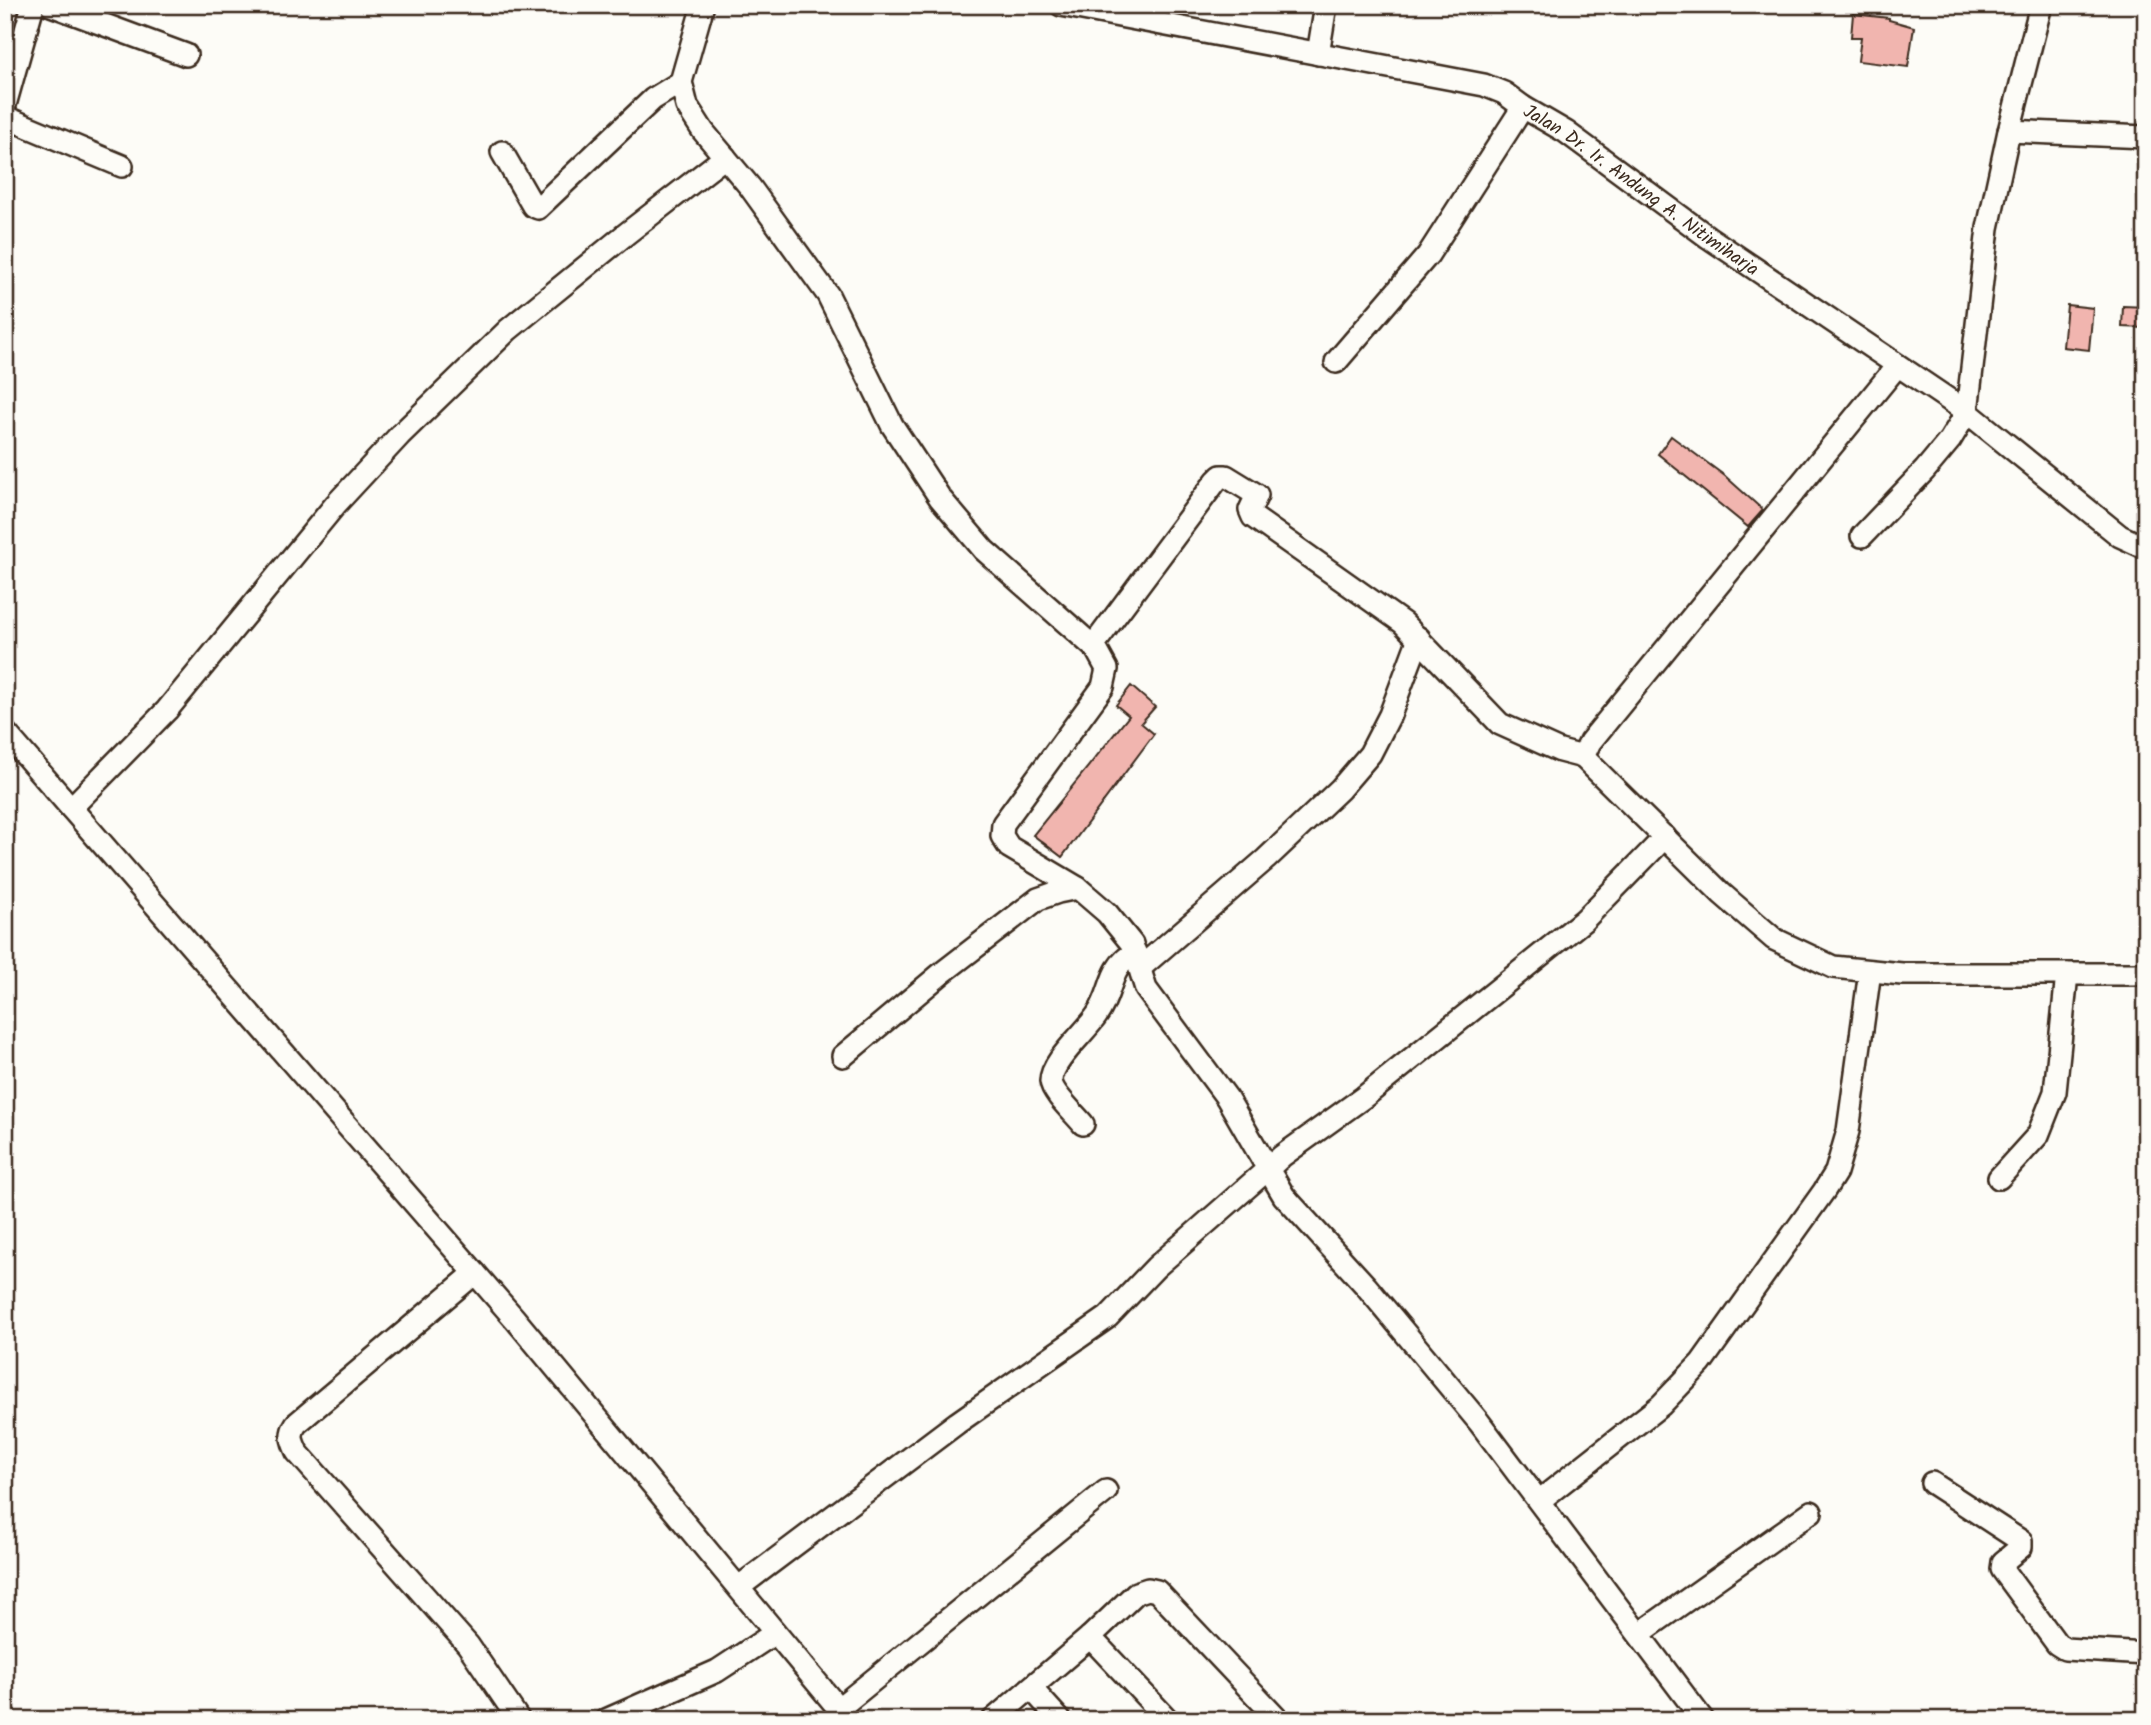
<svg xmlns="http://www.w3.org/2000/svg" width="2151" height="1725" font-family="Kalam,sans-serif">
  <style>
    .building { fill: #f1b5af; stroke: #3b2a1e; stroke-width: 2 }
    .lines { fill: none; stroke-linecap: round; stroke-linejoin: round }
    .minor-casing { stroke: #3b2a1e; stroke-width: 26 }
    .minor { stroke: #fdfcf7; stroke-width: 21 }
    .labels { text-anchor: middle; stroke-width: 6; stroke-linejoin: round; paint-order: stroke }
    .street-label { font-size: 19px; fill: #3b2a1e; stroke: #fdfcf7 }
  </style>
  <rect width="100%" height="100%" fill="#fdfcf7"/>
  <filter id="ink" filterUnits="userSpaceOnUse"><feTurbulence type="fractalNoise" baseFrequency=".0143" numOctaves="2"/><feDisplacementMap in="SourceGraphic" scale="14" xChannelSelector="R" yChannelSelector="G"/><feConvolveMatrix kernelMatrix="1 2 1 2 8 2 1 2 1" color-interpolation-filters="sRGB"/></filter>
  <g filter="url(#ink)">
    <g class="building">
      <polygon points="1853,14 1889,18 1889,20 1914,27 1908,67 1858,61 1861,37 1851,37"/>
      <polygon points="2067,305 2093,308 2089,350 2063,347"/>
      <polygon points="2123,306 2146,307 2146,328 2122,327"/>
      <polygon points="1671,436 1725,476 1763,510 1748,527 1658,454"/>
      <polygon points="1131,686 1155,707 1141,723 1154,734 1062,857 1033,835 1129,716 1116,705"/>
    </g>
    <g class="lines">
      <defs>
        <g id="minor">
          <polyline points="51,5 186,55"/>
          <polyline points="703,5 681,82 687,106 703,131 750,187 828,295 892,425 940,498 984,550 1096,649 1107,669 1103,687 1003,824 1002,836 1009,847 1078,888 1107,913 1132,944 1146,989 1227,1098 1268,1169 1156,1267 1108,1317 957,1423 739,1587"/>
          <path id="s1" d="M1061,5L1484,85L1504,93L1523,107L1566,132L1708,237L1967,412L2120,536L2146,548"/>
          <polyline points="1318,54 1326,5"/>
          <polyline points="5,105 33,5"/>
          <polyline points="5,117 122,166"/>
          <polyline points="2009,131 2146,137"/>
          <polyline points="502,152 533,206 538,208 653,99 681,82"/>
          <polyline points="1336,362 1428,255 1523,107"/>
          <polyline points="1897,366 1590,742 1583,757 1722,894 1774,939 1833,967 1902,974 2146,974"/>
          <polyline points="1862,536 1925,470 1950,440 1967,412 1988,228 2009,131 2041,5"/>
          <polyline points="1093,646 1216,481 1221,476 1226,476 1257,495 1250,510 1253,517 1403,623 1500,724 1560,751 1583,757"/>
          <polyline points="5,732 515,1319 848,1720"/>
          <polyline points="71,808 167,710 336,504 400,435 508,330 626,234 725,157"/>
          <polyline points="1665,837 1584,920 1364,1097 1282,1156 1268,1169 1284,1196 1366,1286 1479,1422 1703,1720"/>
          <polyline points="1140,968 1266,859 1340,789 1370,754 1390,715 1419,638"/>
          <polyline points="843,1056 942,973 1038,899 1058,892 1078,888"/>
          <path d="M1083,1124C1075,1114 1052,1093 1051,1081C1051,1061 1086,1032 1097,1015C1114,991 1107,969 1135,952"/>
          <polyline points="1999,1178 2038,1135 2055,1092 2067,974"/>
          <path d="M475,1273L296,1424C289,1435 292,1441 297,1452L468,1645L519,1720"/>
          <polyline points="1932,1483 2021,1541 2021,1547 2003,1562 2002,1569 2057,1644 2065,1649 2146,1654"/>
          <polyline points="1539,1501 1661,1405 1701,1363 1824,1191 1836,1172 1848,1131 1870,971"/>
          <polyline points="1639,1634 1811,1512"/>
          <polyline points="1090,1637 1168,1720"/>
          <polyline points="1031,1688 1060,1720"/>
          <polyline points="839,1708 1106,1491"/>
          <polyline points="606,1720 717,1671 775,1633"/>
          <polyline points="993,1720 1090,1637 1136,1593 1148,1589 1157,1591 1279,1720"/>
        </g>
      </defs>
      <use href="#minor" class="minor-casing"/>
      <use href="#minor" class="minor"/>
    </g>
  </g>
  <g class="labels">
    <g class="street-label">
      <text dy="7" stroke="none"><textPath href="#s1" startOffset="620">Jalan Dr. Ir. Andung A. Nitimiharja</textPath></text>
    </g>
  </g>
  <rect width="2151" height="1725" fill="none" stroke="#fdfcf7" stroke-width="28"/>
  <rect x="14" y="14" width="2123" height="1697" fill="none" stroke="#3b2a1e" stroke-width="2.5" filter="url(#ink)"/>
</svg>
